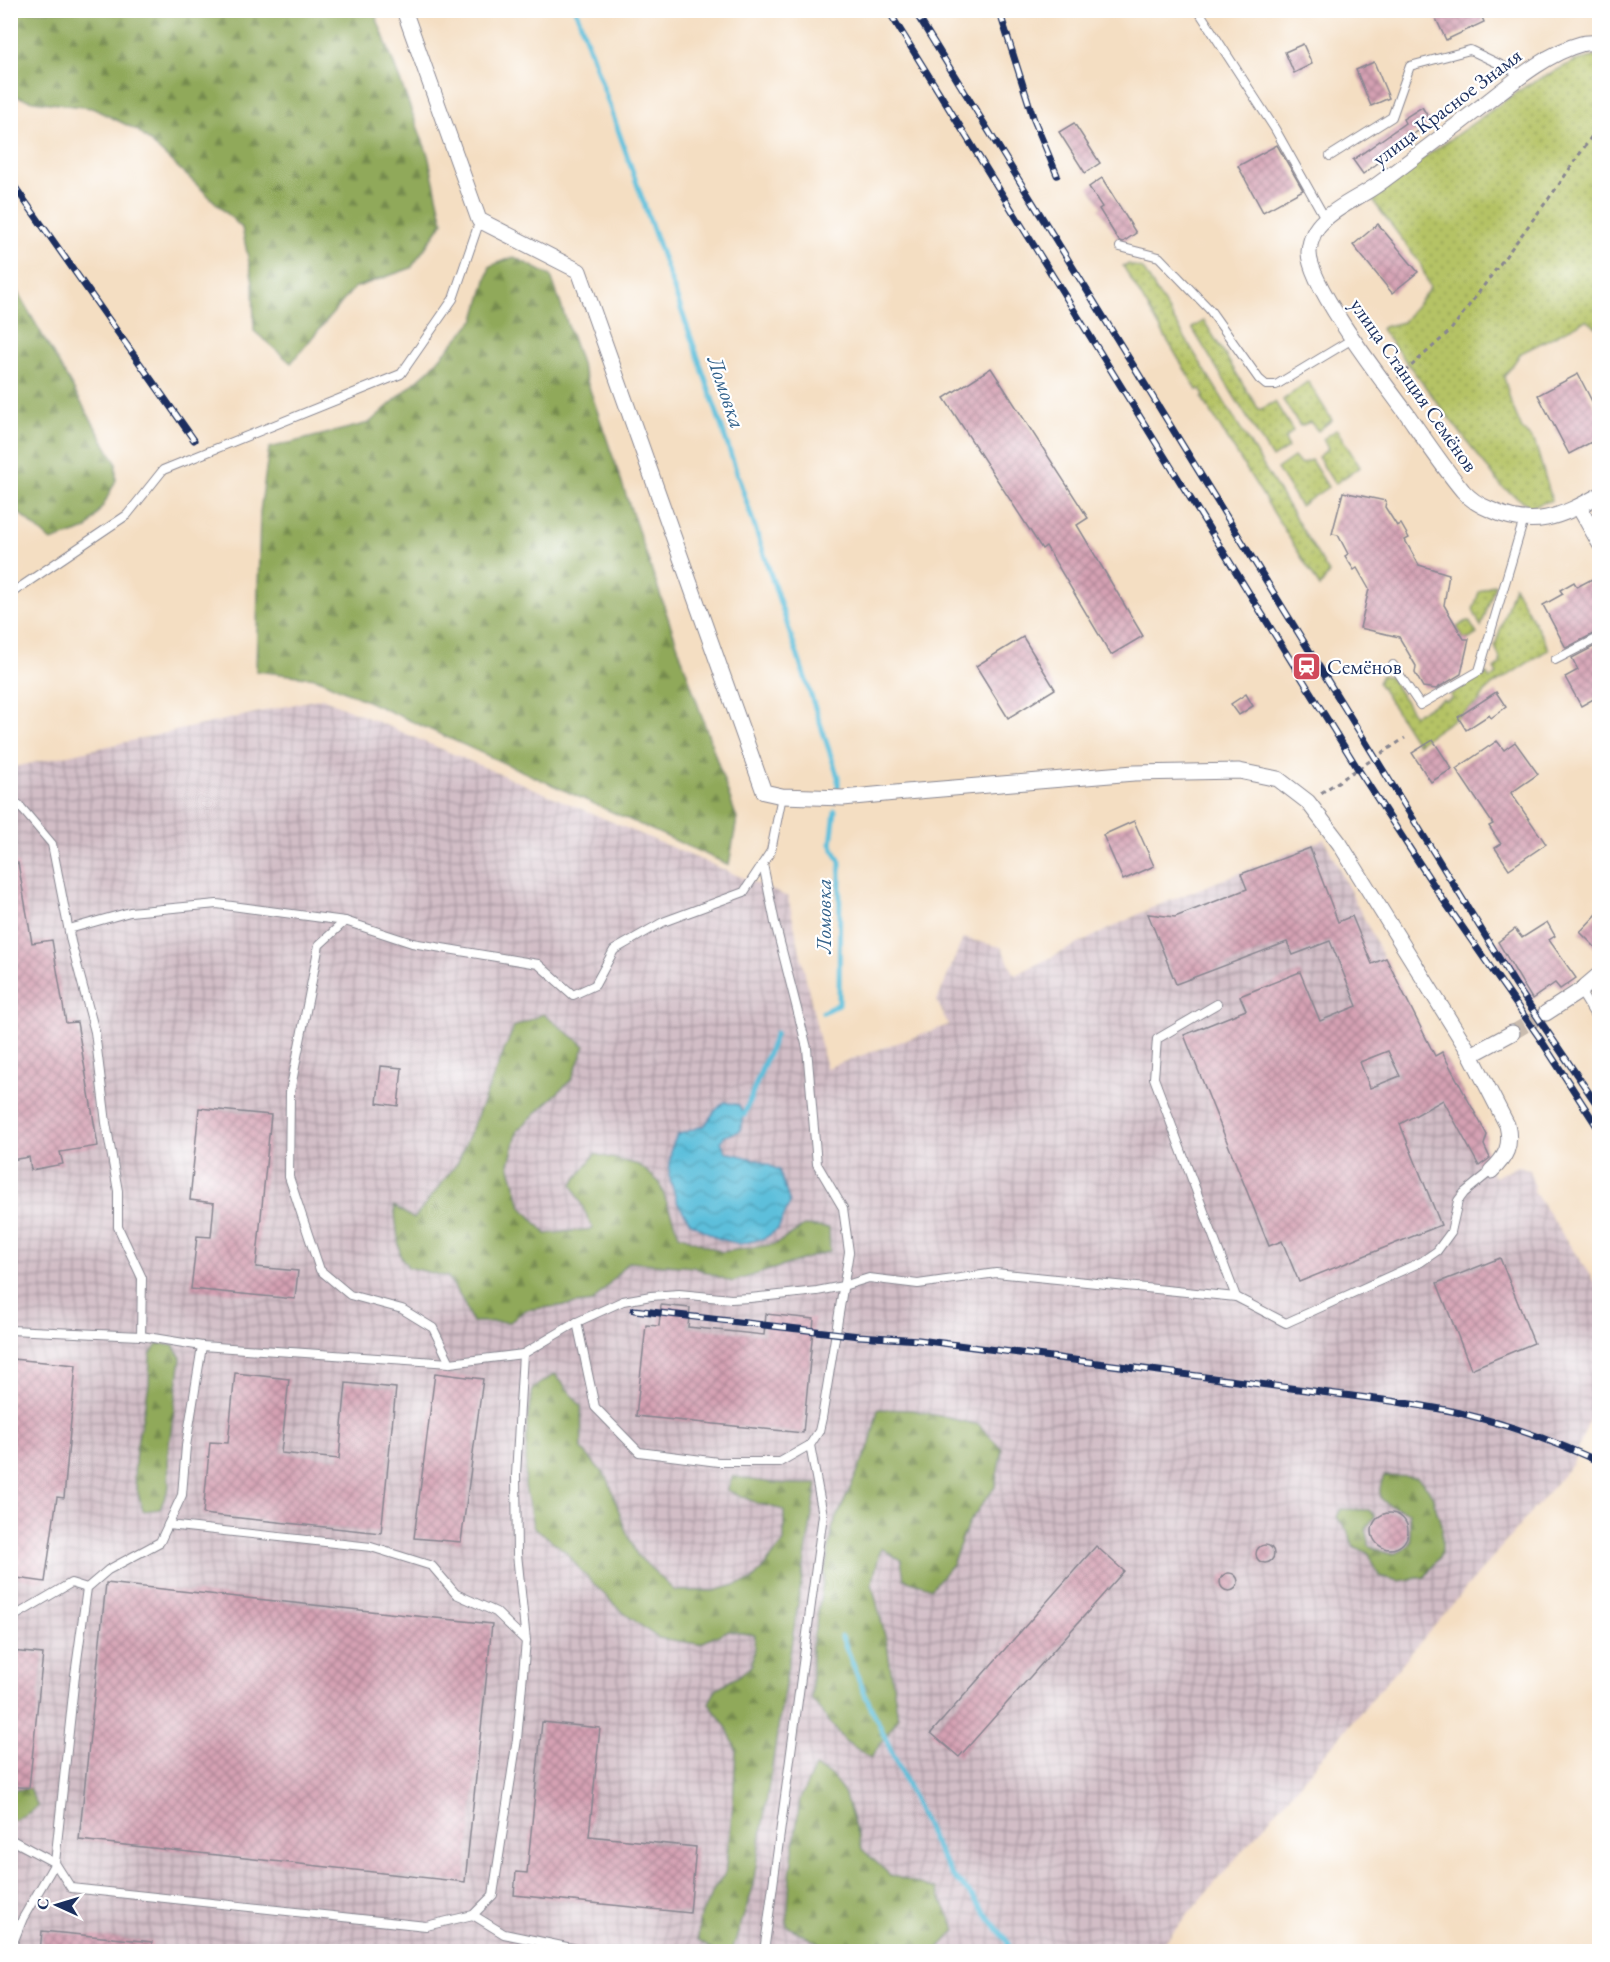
<svg xmlns="http://www.w3.org/2000/svg" width="1610" height="1962" font-family="'EB Garamond',serif">
  <style>
    .industrial { fill: url(#industrial-grid) }
    .green { fill: url(#green-dots); stroke: #687962; stroke-width: 1.5 }
    .forest { fill: url(#forest-firs); stroke: #566c5c; stroke-width: 1.5 }
    .water { fill: url(#water-waves); stroke: #3c779c; stroke-width: 1.5 }
    .lines { fill: none; stroke-linecap: round; stroke-linejoin: round }
    .stream { stroke: #5dbfdb; stroke-width: 5 }
    .building { fill: url(#building-cross-hatch); fill-rule: evenodd }
    .minor-tunnel { stroke: #c9bbae; stroke-width: 15; stroke-dasharray: 15 8; stroke-linecap: butt }
    .service-casing { stroke: #888690; stroke-width: 10 }
    .minor-casing { stroke: #888690; stroke-width: 17 }
    .path { stroke: #888690; stroke-width: 3; stroke-dasharray: 4.5 4.5; stroke-linecap: butt }
    .service { stroke: #fff; stroke-width: 8 }
    .minor { stroke: #fff; stroke-width: 15 }
    .rail-casing { stroke: #1b2f5e; stroke-width: 7 }
    .rail { stroke: #fff; stroke-width: 4.5; stroke-dasharray: 14; stroke-linecap: butt }
    .labels { text-anchor: middle; stroke-width: 4.5; stroke-linejoin: round; paint-order: stroke }
    .street-label { font-size: 21px; fill: #1b2f5e; stroke: #fff }
    .poi-label { font-size: 21px; fill: #1b2f5e; stroke: #fff; text-anchor: start }
    .water-label { font-size: 22px; font-style: italic; fill: #32618a; stroke: #fff }
  </style>
  <defs>
    <pattern id="industrial-grid" width="8" height="8" patternUnits="userSpaceOnUse" patternTransform="scale(1.5)"><rect width="8" height="8" fill="#d2bdc6"/><path d="M0 4h8M4 0v8" fill="none" stroke="#aa9aa4"/></pattern>
    <pattern id="green-dots" width="8" height="8" patternUnits="userSpaceOnUse" patternTransform="scale(1.5)"><rect width="8" height="8" fill="#b5c365"/><path d="M2 2h.1M6 6h.1" fill="none" stroke="#929f56" stroke-width="1.8" stroke-linecap="round"/></pattern>
    <pattern id="forest-firs" width="22" height="20" patternUnits="userSpaceOnUse" patternTransform="scale(1.5)"><rect width="22" height="20" fill="#90a95a"/><path d="M5 1l3.5 6h-7zM16 11l3.5 6h-7z" fill="#758a4e"/></pattern>
    <pattern id="water-waves" width="16" height="10" patternUnits="userSpaceOnUse" patternTransform="scale(1.5)"><rect width="16" height="10" fill="#5dbfdb"/><path d="M0 5q4-4 8 0t8 0" fill="none" stroke="#4c9cb5"/></pattern>
    <pattern id="building-cross-hatch" width="8" height="8" patternUnits="userSpaceOnUse" patternTransform="scale(1.5)"><rect width="8" height="8" fill="#d5a1b3"/><path d="M0 0l8 8M0 8l8-8" fill="none" stroke="#ac8495"/></pattern>
  </defs>
  <rect width="100%" height="100%" fill="#fff"/>
  <filter id="ink" filterUnits="userSpaceOnUse"><feTurbulence type="fractalNoise" baseFrequency=".0167" numOctaves="2"/><feDisplacementMap in="SourceGraphic" scale="12" xChannelSelector="R" yChannelSelector="G"/><feConvolveMatrix kernelMatrix="1 2 1 2 8 2 1 2 1" color-interpolation-filters="sRGB"/></filter>
  <filter id="wash" filterUnits="userSpaceOnUse"><feTurbulence type="fractalNoise" baseFrequency=".008" numOctaves="4" result="noise"/><feDisplacementMap in="SourceGraphic" scale="24" xChannelSelector="R" yChannelSelector="G"/><feGaussianBlur stdDeviation="1.35" result="paint"/><feColorMatrix in="noise" values="0 0 0 0 0 0 0 0 0 0 0 0 0 0 0 0 0 1.4 0 .05"/><feComposite in="paint" operator="in"/></filter>
  <g filter="url(#wash)">
    <rect width="100%" height="100%" fill="#f4dec2"/>
    <polygon class="industrial" points="322,698 788,897 826,1068 948,1025 937,1001 963,938 1001,947 1015,975 1149,909 1324,839 1494,1177 1517,1166 1530,1169 1535,1193 1599,1289 1599,1416 1592,1412 1573,1463 1157,1951 11,1951 10,768"/>
    <g class="green">
      <polygon points="1599,56 1599,329 1586,320 1521,353 1504,377 1511,403 1522,429 1535,443 1552,500 1531,507 1502,487 1381,329 1383,327 1403,322 1430,288 1420,263 1373,201 1377,191 1526,86 1575,61"/>
      <polygon points="1129,264 1143,269 1329,573 1320,587 1202,398 1204,396 1200,389 1197,390 1123,266"/>
      <polygon points="1204,321 1259,410 1275,402 1293,431 1285,439 1288,448 1272,458 1192,328"/>
      <polygon points="1307,382 1309,383 1332,420 1318,431 1310,422 1300,426 1283,400"/>
      <polygon points="1336,430 1337,430 1360,467 1336,483 1334,483 1318,457 1328,449 1323,439"/>
      <polygon points="1294,457 1300,464 1311,460 1328,487 1300,506 1277,469"/>
      <polygon points="1494,584 1495,585 1481,627 1473,610 1479,592"/>
      <polygon points="1514,586 1549,649 1487,689 1479,702 1417,744 1378,683 1382,675 1390,677 1414,715 1444,699 1446,701 1452,698 1450,695 1486,673 1490,679 1497,674 1494,669 1500,664 1500,659 1495,646"/>
      <polygon points="1467,621 1469,621 1477,634 1469,639 1464,639 1457,627"/>
    </g>
    <g class="forest">
      <polygon points="10,11 374,11 428,155 443,222 411,268 354,288 291,363 254,331 253,282 242,228 196,184 137,130 92,108 33,101 11,95"/>
      <polygon points="514,257 551,276 737,819 729,865 316,678 256,671 260,512 269,448 369,423 430,369 475,319 490,266"/>
      <polygon points="10,279 116,463 116,480 104,504 87,529 51,541 11,506"/>
      <polygon points="543,1014 585,1046 571,1080 518,1130 509,1164 521,1206 546,1234 593,1229 572,1184 595,1154 639,1165 659,1182 679,1235 722,1252 776,1244 804,1226 829,1228 830,1251 732,1282 693,1267 628,1262 593,1302 525,1310 510,1322 472,1322 463,1301 448,1277 408,1267 400,1255 394,1206 414,1219 458,1162 514,1027"/>
      <polygon points="158,1343 174,1346 181,1358 168,1452 169,1487 160,1509 143,1511 134,1478 136,1448 149,1385 150,1355"/>
      <path d="M555,1374L581,1406L582,1449L608,1479L624,1526L637,1555L675,1591H714L753,1580L784,1542V1510L757,1503L727,1490L733,1476C761,1483 788,1485 817,1484L752,1891L732,1951H714L698,1940L699,1920L715,1887L725,1874L733,1804L736,1750L727,1728L709,1703L717,1688L739,1676L752,1665L755,1635L727,1631L699,1644L658,1638L620,1610L582,1572L565,1551L533,1526L525,1486L527,1425L533,1388Z"/>
      <polygon points="878,1409 913,1410 979,1425 1002,1449 995,1487 969,1522 952,1564 932,1588 904,1579 901,1560 881,1548 872,1584 887,1644 898,1718 871,1758 845,1741 812,1700 812,1646 833,1526 870,1444"/>
      <path d="M1384,1476L1417,1477L1431,1492L1442,1528V1553L1425,1577L1399,1581L1379,1576L1369,1553L1353,1546L1349,1533L1337,1517L1341,1509L1369,1510L1375,1516L1365,1530L1369,1545C1386,1555 1397,1559 1411,1542L1409,1512C1387,1505 1372,1502 1384,1476Z"/>
      <polygon points="815,1767 832,1776 845,1795 862,1849 890,1875 936,1889 956,1930 936,1951 832,1951 787,1926 790,1876 800,1799"/>
      <polygon points="29,1788 38,1807 16,1820 11,1820 11,1791"/>
    </g>
    <polygon class="water" points="724,1102 739,1105 744,1115 740,1131 725,1136 721,1141 726,1152 758,1160 779,1170 790,1203 778,1229 765,1238 740,1244 717,1238 690,1222 677,1202 669,1176 671,1149 677,1135 705,1125 714,1112"/>
    <g class="lines">
      <g class="stream">
        <polyline points="576,10 709,389 838,777 838,787"/>
        <polyline points="823,1012 839,1004 840,862 831,844 835,811"/>
        <polyline points="744,1115 776,1033"/>
        <polyline points="842,1637 864,1692 933,1841 951,1874 972,1896 1007,1941 1011,1952"/>
      </g>
    </g>
    <g id="blocks">
      <g class="building">
        <polygon points="1432,10 1479,10 1484,22 1446,40"/>
        <polygon points="1303,44 1312,64 1294,73 1285,52"/>
        <polygon points="1374,62 1389,98 1371,106 1356,70"/>
        <polygon points="1422,107 1432,123 1403,140 1405,143 1363,174 1353,160 1405,123 1403,119"/>
        <polygon points="1074,123 1100,163 1085,173 1059,132"/>
        <polygon points="1277,145 1303,190 1263,212 1238,166"/>
        <polygon points="1102,178 1136,233 1123,242 1119,241 1099,209 1102,207 1089,187"/>
        <polygon points="1378,224 1418,272 1392,293 1353,245"/>
        <polygon points="991,368 1088,518 1077,525 1143,636 1111,655 1046,546 1042,549 944,398"/>
        <polygon points="1578,374 1599,415 1599,438 1569,454 1538,395"/>
        <polygon points="1343,492 1386,501 1385,507 1397,526 1401,524 1409,538 1405,540 1419,565 1449,574 1444,605 1464,639 1469,639 1461,674 1436,689 1423,687 1415,673 1416,666 1399,637 1360,628 1369,589 1357,568 1354,570 1345,556 1348,554 1338,535 1332,534"/>
        <polygon points="1592,579 1599,593 1599,631 1566,648 1543,605 1563,594 1560,590 1574,582 1577,587"/>
        <polygon points="1023,637 1055,689 1008,718 976,666"/>
        <polygon points="1599,644 1599,696 1581,706 1565,677 1578,670 1572,658"/>
        <polygon points="1496,692 1506,707 1491,718 1489,715 1466,730 1458,717"/>
        <polygon points="1246,694 1253,706 1239,715 1231,704"/>
        <polygon points="1433,740 1452,769 1431,782 1412,753"/>
        <polygon points="1497,741 1504,750 1515,742 1538,774 1511,793 1546,844 1509,869 1495,848 1501,844 1489,826 1493,824 1456,769"/>
        <polygon points="1134,821 1154,866 1123,880 1103,835"/>
        <path d="M1310,848L1338,922L1352,916L1372,964L1386,958L1435,1056L1442,1052L1487,1135L1484,1145L1490,1158L1479,1166L1443,1100L1400,1124L1441,1225L1299,1282L1282,1241L1269,1246L1184,1035L1246,1010L1240,996L1300,972L1320,1021L1357,1006L1330,941L1293,955L1287,942L1176,984L1148,914L1175,917L1247,889L1241,874ZM1388,1051L1400,1076L1370,1088L1360,1062Z"/>
        <polygon points="10,863 18,863 32,943 52,940 66,1023 77,1022 98,1146 60,1152 63,1164 31,1170 29,1157 10,1160"/>
        <polygon points="1599,912 1599,951 1580,932"/>
        <polygon points="1547,922 1555,936 1549,940 1576,978 1560,989 1555,983 1532,999 1498,942 1515,929 1522,938"/>
        <polygon points="381,1066 402,1068 398,1106 377,1103"/>
        <polygon points="199,1108 271,1115 256,1267 298,1271 295,1299 191,1289 197,1236 211,1237 214,1203 190,1200"/>
        <polygon points="1500,1258 1534,1343 1471,1369 1437,1283"/>
        <polygon points="661,1305 690,1308 688,1327 764,1335 766,1314 814,1319 803,1433 636,1416 646,1325 659,1326"/>
        <polygon points="12,1359 76,1365 64,1498 57,1497 45,1582 10,1577 10,1377"/>
        <polygon points="235,1373 289,1379 281,1453 339,1459 346,1383 396,1388 381,1533 203,1514 210,1442 228,1443"/>
        <polygon points="435,1373 483,1379 461,1542 414,1538"/>
        <circle cx="1390" cy="1531" r="18"/>
        <circle cx="1265" cy="1554" r="9"/>
        <polygon points="1096,1546 1124,1571 959,1757 931,1733"/>
        <circle cx="1229" cy="1582" r="9"/>
        <polygon points="106,1583 492,1624 465,1882 79,1840"/>
        <polygon points="10,1651 43,1654 29,1788 10,1786"/>
        <polygon points="542,1722 600,1728 589,1836 696,1847 690,1913 514,1895 516,1872 527,1873"/>
        <polygon points="42,1931 152,1942 151,1952 40,1952"/>
      </g>
    </g>
  </g>
  <g filter="url(#ink)">
    <use href="#blocks" fill-opacity="0" stroke="#888690" stroke-width="1.5"/>
    <g class="lines">
      <polyline class="minor-tunnel" points="1512,1033 1546,1013"/>
      <defs>
        <g id="service">
          <polyline points="1198,10 1275,129 1325,218"/>
          <polyline points="1330,156 1392,117 1410,66 1470,50 1522,75"/>
          <polyline points="1120,247 1159,257 1210,310 1259,379 1266,385 1276,385 1354,338"/>
          <polyline points="10,594 127,515 163,470 401,374 453,299 480,220"/>
          <polyline points="1555,660 1600,637"/>
          <polyline points="1393,665 1420,705 1479,671 1524,519"/>
          <polyline points="10,801 19,805 52,844 71,942 95,1032 106,1123 118,1191 118,1227 142,1278 141,1336"/>
          <polyline points="763,864 775,923 807,1048 817,1164 843,1208 849,1252 822,1418 819,1431 810,1445 823,1515 764,1952"/>
          <polyline points="69,929 130,912 217,904 345,921"/>
          <polyline points="1580,991 1600,1024"/>
          <polyline points="1217,1004 1157,1039 1154,1078 1236,1297 1286,1323 1421,1262 1437,1251 1451,1232 1458,1201 1464,1193 1491,1171"/>
          <polyline points="577,1322 595,1407 639,1452 718,1462 780,1462 810,1445"/>
          <polyline points="10,1330 141,1336 202,1346 450,1363 523,1354 577,1322 623,1301 651,1296 679,1294 731,1299 750,1298 817,1291 843,1286 869,1278 918,1284 996,1273 1236,1297"/>
          <polyline points="202,1346 186,1446 182,1495 160,1542 108,1570 87,1588 75,1675 55,1863 71,1888 426,1926 473,1915 493,1895 517,1739 526,1641 517,1554 516,1475 523,1354"/>
          <polyline points="450,1363 433,1328 402,1309 350,1295 320,1270 289,1177 290,1092 319,945 345,921 412,943 538,964 573,995 595,985 614,950 663,922 744,892 771,851 782,796"/>
          <polyline points="168,1525 371,1547 432,1566 456,1594 496,1612 526,1641"/>
          <polyline points="10,1613 18,1614 71,1583 87,1588"/>
          <polyline points="10,1839 55,1863 23,1918 10,1950"/>
          <polyline points="473,1915 504,1934 591,1952"/>
        </g>
        <g id="minor">
          <path d="M404,10L479,220L579,271L764,792L782,796L843,798L906,792L1134,773L1239,771L1278,779L1308,802L1340,844L1471,1055L1507,1125C1512,1146 1506,1157 1491,1171"/>
          <path d="M1600,43C1594,43 1587,42 1581,44C1546,53 1507,87 1478,109C1445,134 1411,160 1377,185C1360,197 1338,206 1324,220C1315,228 1310,240 1309,252C1308,285 1385,384 1407,414C1425,440 1443,467 1463,491C1470,499 1479,505 1489,509C1533,530 1560,517 1600,495"/>
          <polyline points="1579,507 1600,544"/>
          <polyline points="1546,1013 1580,991 1600,974"/>
          <polyline points="1471,1055 1512,1033"/>
        </g>
      </defs>
      <use href="#service" class="service-casing"/>
      <use href="#minor" class="minor-casing"/>
      <g class="path">
        <polyline points="1398,378 1450,331 1558,186 1600,124"/>
        <polyline points="1321,793 1405,738"/>
      </g>
      <use href="#service" class="service"/>
      <use href="#minor" class="minor"/>
      <defs>
        <g id="rail">
          <polyline points="888,10 1358,769 1442,898 1539,1037 1600,1131"/>
          <polyline points="914,10 1515,984 1600,1109"/>
          <polyline points="999,10 1034,120 1057,175"/>
          <polyline points="10,180 194,440"/>
          <path d="M634,1310L859,1336L919,1340L1391,1401C1415,1405 1440,1408 1464,1414C1510,1425 1556,1442 1600,1462"/>
        </g>
      </defs>
      <use href="#rail" class="rail-casing"/>
      <use href="#rail" class="rail"/>
    </g>
  </g>
  <defs>
    <symbol id="station-square" viewBox="-11 -11 22 22"><rect x="-9" y="-9" width="18" height="18" rx="4" fill="#d1495b" stroke="#fff"/><path d="M-3-6H3Q5-6 5-4V2Q5 4 3 4L4.5 6H3L1.5 4h-3L-3 6H-4.5L-3 4Q-5 4-5 2V-4Q-5-6-3-6ZM-3.5-4v3h7v-3ZM-3.5 1v1.5H-2V1ZM2 1v1.5H3.5V1Z" fill="#fff"/></symbol>
  </defs>
  <g fill-rule="evenodd">
    <use href="#station-square" x="1290" y="650" width="33" height="33"/>
  </g>
  <g class="labels">
    <g class="street-label">
      <text transform="translate(1447 107) rotate(-37)" y="7">улица Красное Знамя</text>
      <text transform="translate(1414 385) rotate(55)" y="7">улица Станция Семёнов</text>
    </g>
    <g class="poi-label">
      <text x="1327" y="674">Семёнов</text>
    </g>
    <g class="water-label">
      <text transform="translate(727 392) rotate(71)" y="8">Ломовка</text>
      <text transform="translate(823 916) rotate(-90)" y="8">Ломовка</text>
    </g>
  </g>
  <rect width="1610" height="1962" fill="none" stroke="#fff" stroke-width="36"/>
  <g transform="translate(57 1905) rotate(274)" stroke="#ffffff" stroke-width="4.5" paint-order="stroke">
  <path d="M0-4.5L10 22L0 15L-10 22Z" fill="#1b2f5e"/>
  <text y="-9" font-size="16" font-weight="bold" text-anchor="middle" fill="#1b2f5e">С</text>
  </g>
</svg>
